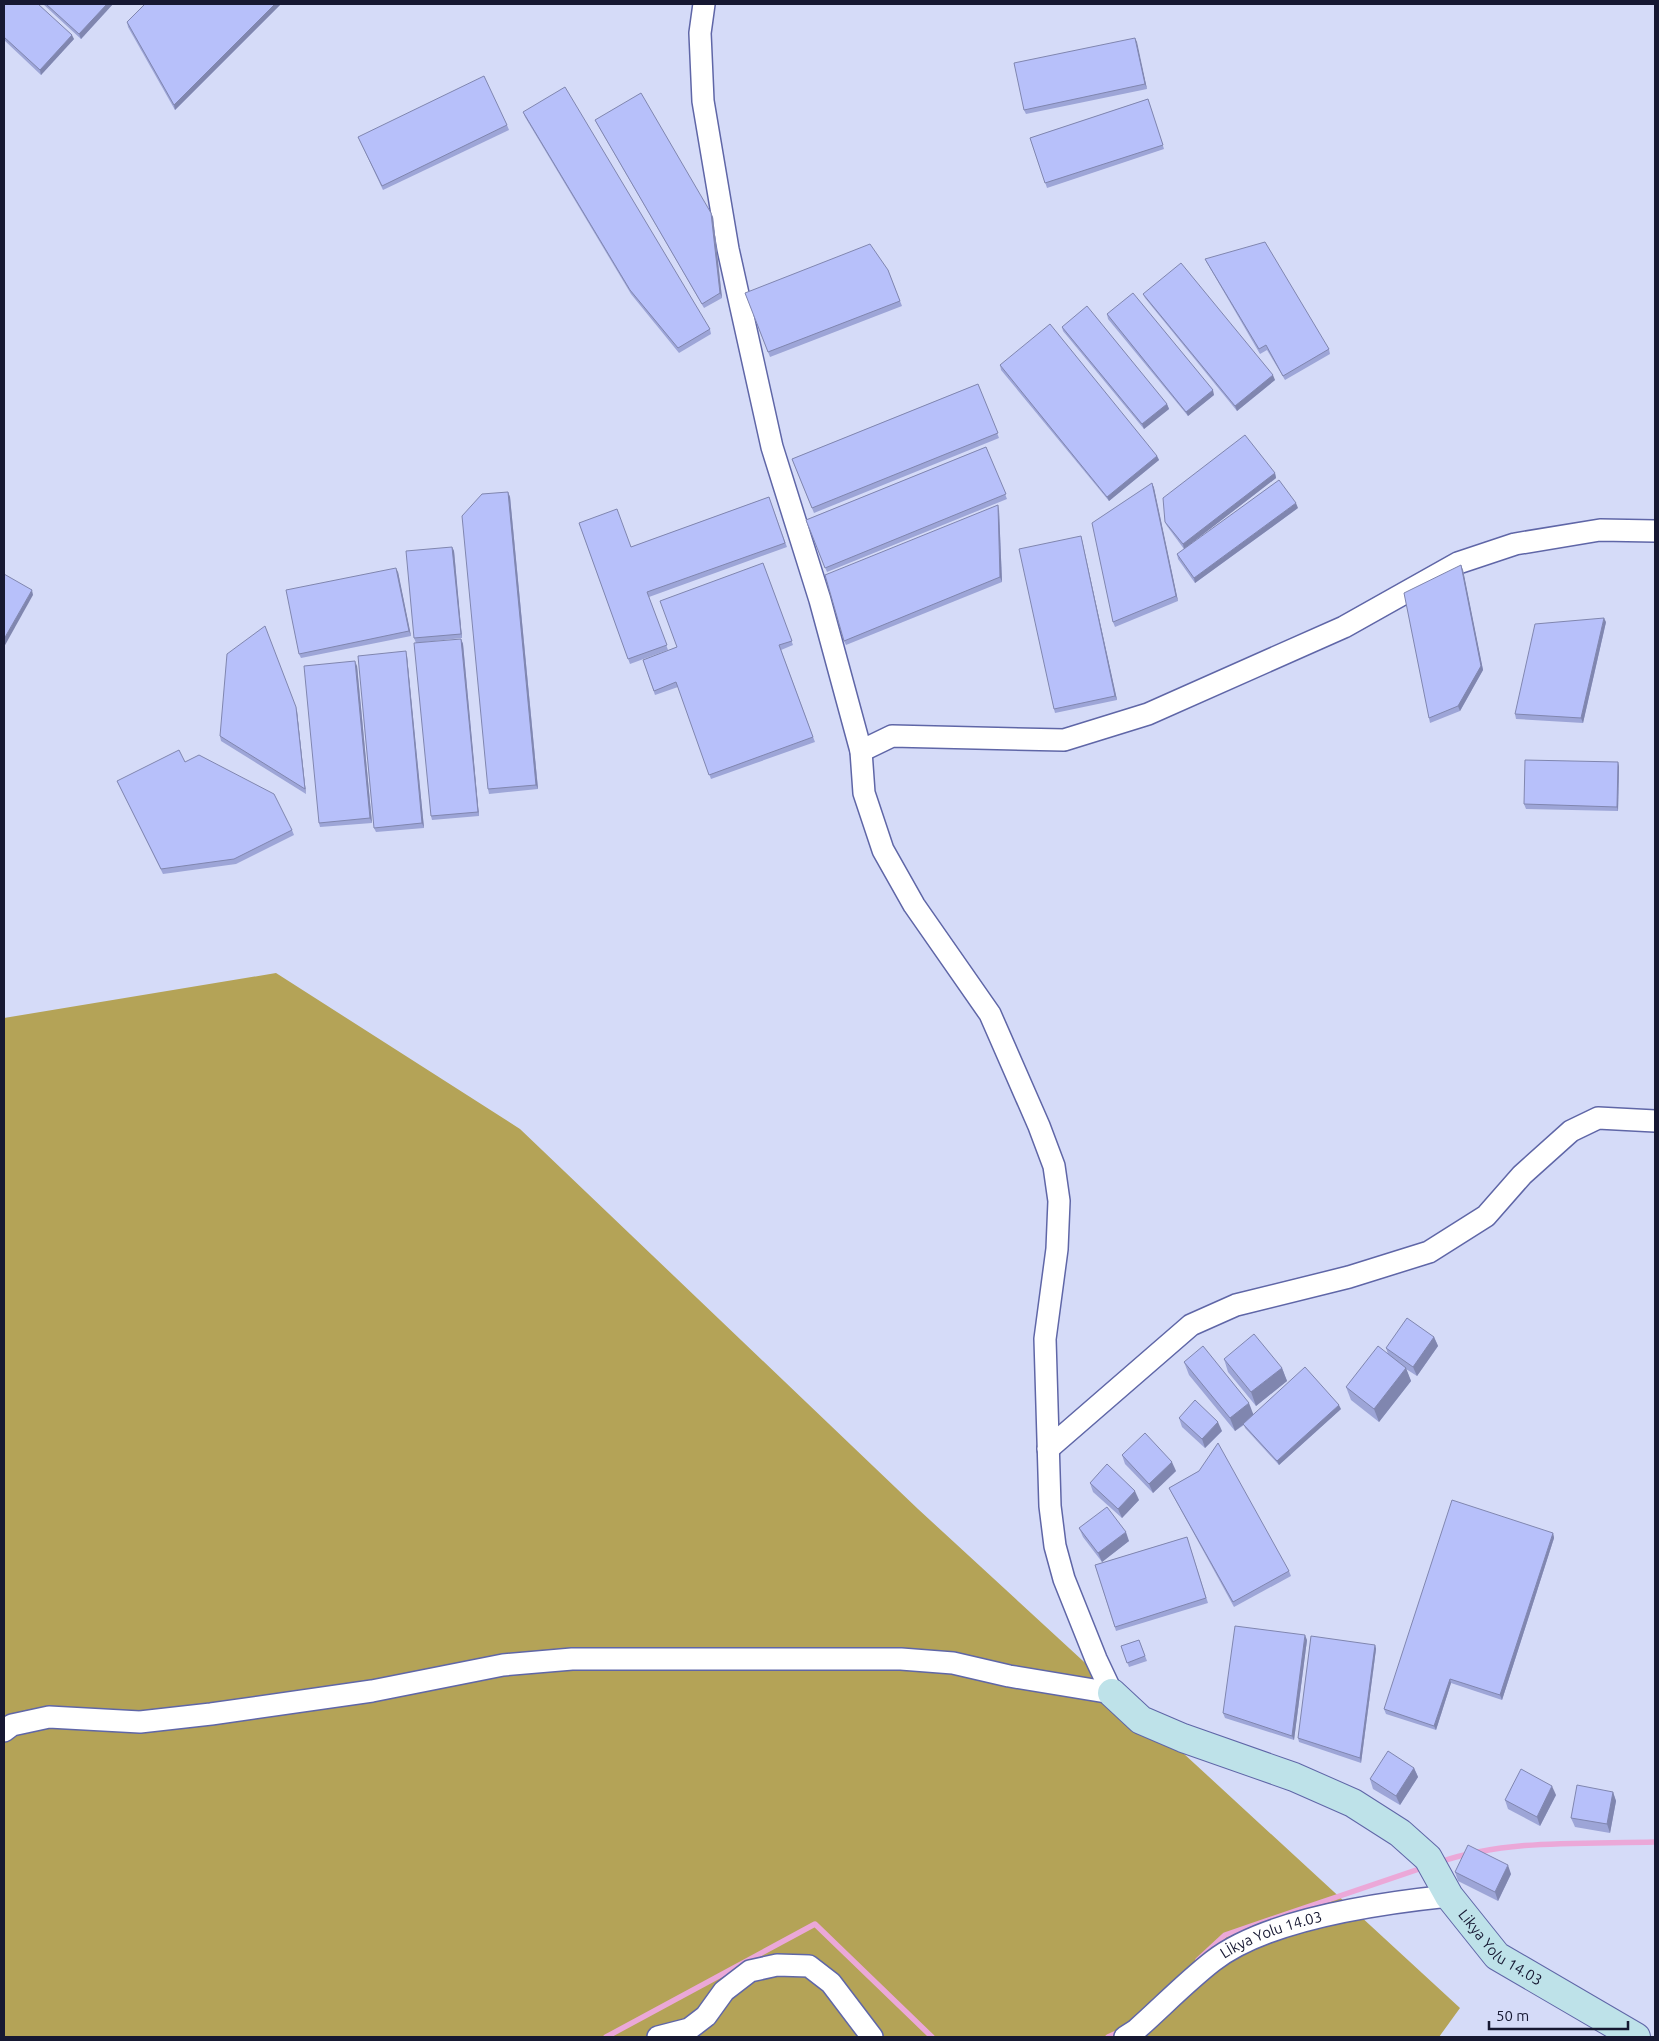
<svg xmlns="http://www.w3.org/2000/svg" width="1659" height="2041" font-family="Ubuntu,sans-serif">
  <style>
    .forest { fill: #b4a357 }
    .lines { fill: none; stroke-linecap: round; stroke-linejoin: round }
    .stream { stroke: #eba8d8; stroke-width: 5.5 }
    .street-casing { stroke: #5f66a7; stroke-width: 24 }
    .secondary-casing { stroke: #5f66a7; stroke-width: 30 }
    .street { stroke: #fff; stroke-width: 21 }
    .secondary { stroke: #bee2e9; stroke-width: 28 }
    .wall { fill: #9da5d7 }
    .shaded-wall { fill: #8086af }
    .building { fill: #b7c0fa; stroke: #8086af }
    .labels { text-anchor: middle; stroke-width: 4.5; stroke-linejoin: round; paint-order: stroke }
    .street-label { font-size: 15px; fill: #161832; stroke: #d5dbf8 }
  </style>
  <rect width="100%" height="100%" fill="#d5dbf8"/>
  <polygon class="forest" points="276,973 520,1129 918,1509 1460,2008 1439,2037 4,2037 4,1018"/>
  <g class="lines">
    <g class="stream">
      <path d="M1440,1862C1508,1839 1584,1844 1655,1842"/>
      <polyline points="1198,1960 1225,1935 1425,1867"/>
      <polyline points="606,2037 815,1924 932,2037"/>
      <polyline points="1108,2037 1121,2031"/>
    </g>
    <defs>
      <g id="street">
        <polyline points="704,4 700,33 703,101 728,249 772,447 820,600 861,751 864,793 883,850 914,905 990,1014 1039,1126 1054,1166 1059,1201 1057,1249 1045,1339 1050,1506 1055,1546 1064,1579 1096,1659 1112,1693"/>
        <polyline points="861,751 892,736 1064,740 1148,714 1344,627 1458,563 1515,544 1600,530 1655,531"/>
        <polyline points="1048,1449 1191,1325 1236,1305 1349,1277 1429,1252 1486,1216 1522,1175 1571,1131 1598,1118 1655,1121"/>
        <polyline points="4,1731 12,1725 49,1717 140,1722 211,1714 372,1691 503,1665 572,1659 901,1659 953,1663 1009,1676 1112,1693"/>
        <polyline points="658,2037 689,2029 706,2016 724,1991 750,1971 777,1965 809,1966 831,1983 872,2037"/>
        <path id="s1" d="M1125,2037L1136,2030C1162,2007 1186,1982 1213,1961C1267,1919 1381,1903 1449,1896"/>
      </g>
      <g id="secondary">
        <path id="s2" d="M1112,1693L1141,1720L1183,1738L1294,1777L1353,1803L1400,1833L1428,1858L1449,1896L1497,1956L1636,2037"/>
      </g>
    </defs>
    <use href="#street" class="street-casing"/>
    <use href="#secondary" class="secondary-casing"/>
    <use href="#street" class="street"/>
    <use href="#secondary" class="secondary"/>
  </g>
  <g class="wall">
    <polygon points="4,4 74,39 41,75 4,40"/>
    <polygon points="43,4 113,4 81,39"/>
    <polygon points="145,4 281,4 175,110 128,27 127,22"/>
    <polygon points="1135,38 1147,89 1026,114 1024,110"/>
    <polygon points="1148,99 1164,149 1047,188 1030,138"/>
    <polygon points="523,112 710,329 711,334 679,353 631,294 525,117"/>
    <polygon points="595,120 711,213 713,217 722,298 704,308 597,124"/>
    <polygon points="507,125 509,130 383,190 358,137"/>
    <polygon points="1205,259 1329,349 1330,354 1285,380 1267,350 1260,354 1207,263"/>
    <polygon points="888,270 902,306 770,357 745,293"/>
    <polygon points="1143,294 1275,380 1237,411 1145,298"/>
    <polygon points="1107,314 1214,395 1188,416 1108,319"/>
    <polygon points="1062,327 1167,404 1169,409 1144,429 1063,331"/>
    <polygon points="1000,365 1157,456 1159,460 1109,501 1001,370"/>
    <polygon points="978,384 999,438 814,513 792,459"/>
    <polygon points="986,447 1007,499 827,572 806,520"/>
    <polygon points="1275,473 1276,478 1184,549 1167,526 1165,522"/>
    <polygon points="1152,483 1154,488 1178,601 1115,627 1113,622"/>
    <polygon points="508,492 510,497 538,789 489,794 488,789"/>
    <polygon points="769,497 787,547 649,597 668,650 630,664 579,523 631,547"/>
    <polygon points="1298,508 1195,583 1178,559 1177,554"/>
    <polygon points="999,510 1002,582 846,645 844,641"/>
    <polygon points="1081,536 1082,540 1117,700 1055,713 1054,709"/>
    <polygon points="452,547 454,551 462,638 416,643 414,638"/>
    <polygon points="763,563 793,645 781,650 815,742 711,779 678,687 655,695 643,660 677,647"/>
    <polygon points="1463,570 1483,670 1460,711 1430,723 1429,718"/>
    <polygon points="398,572 411,636 301,658 299,654"/>
    <polygon points="1606,622 1583,723 1516,719 1515,714"/>
    <polygon points="461,639 463,644 479,816 432,820 431,816"/>
    <polygon points="407,656 424,828 376,832 374,828"/>
    <polygon points="357,666 372,823 320,827 319,823"/>
    <polygon points="297,711 306,794 221,741 220,736"/>
    <polygon points="185,762 292,830 294,835 236,864 163,874 117,781"/>
    <polygon points="1618,762 1619,767 1618,811 1526,809 1524,804"/>
    <polygon points="1434,1337 1438,1346 1417,1376 1406,1369 1411,1381 1379,1422 1351,1400 1346,1387 1388,1354 1386,1348"/>
    <polygon points="1224,1359 1282,1368 1287,1381 1256,1406 1228,1372"/>
    <polygon points="1184,1362 1253,1414 1341,1409 1279,1465 1245,1428 1244,1425 1235,1431 1189,1375"/>
    <polygon points="1179,1418 1222,1431 1205,1448 1182,1427"/>
    <polygon points="1122,1455 1176,1471 1153,1493 1125,1464"/>
    <polygon points="1199,1471 1289,1571 1291,1576 1234,1607 1171,1492 1169,1488"/>
    <polygon points="1090,1483 1139,1500 1122,1518 1093,1492"/>
    <polygon points="1079,1528 1129,1541 1102,1562 1083,1537"/>
    <polygon points="1553,1533 1554,1538 1502,1700 1451,1683 1436,1730 1386,1714 1384,1709"/>
    <polygon points="1187,1537 1208,1603 1116,1631 1095,1565"/>
    <polygon points="1139,1640 1147,1661 1129,1667 1121,1646"/>
    <polygon points="1307,1640 1294,1740 1225,1718 1223,1713"/>
    <polygon points="1375,1645 1376,1649 1361,1763 1299,1742 1298,1738"/>
    <polygon points="1414,1768 1418,1777 1400,1805 1373,1789 1370,1779"/>
    <polygon points="1613,1792 1616,1801 1610,1833 1575,1827 1571,1818"/>
    <polygon points="1556,1795 1540,1826 1508,1809 1505,1800"/>
    <polygon points="1455,1872 1511,1874 1498,1901 1458,1881"/>
  </g>
  <g class="shaded-wall">
    <polygon points="107,4 113,4 81,39 79,34"/>
    <polygon points="275,4 281,4 175,110 174,105"/>
    <polygon points="72,35 74,39 41,75 40,70"/>
    <polygon points="1135,38 1137,42 1147,89 1145,84"/>
    <polygon points="711,213 713,217 722,298 720,293"/>
    <polygon points="1273,375 1275,380 1237,411 1235,406"/>
    <polygon points="1213,390 1214,395 1188,416 1186,412"/>
    <polygon points="1167,404 1169,409 1144,429 1142,424"/>
    <polygon points="1157,456 1159,460 1109,501 1107,497"/>
    <polygon points="1275,473 1276,478 1184,549 1183,544"/>
    <polygon points="1152,483 1154,488 1178,601 1176,596"/>
    <polygon points="508,492 510,497 538,789 536,785"/>
    <polygon points="1296,503 1298,508 1195,583 1194,578"/>
    <polygon points="998,505 999,510 1002,582 1000,577"/>
    <polygon points="1081,536 1082,540 1117,700 1115,696"/>
    <polygon points="452,547 454,551 462,638 461,634"/>
    <polygon points="1461,565 1463,570 1483,670 1460,711 1458,706"/>
    <polygon points="396,568 398,572 411,636 409,631"/>
    <polygon points="32,590 33,595 4,647 4,639"/>
    <polygon points="1604,618 1606,622 1583,723 1581,718"/>
    <polygon points="461,639 463,644 479,816 478,812"/>
    <polygon points="406,651 407,656 424,828 422,823"/>
    <polygon points="355,661 357,666 372,823 370,818"/>
    <polygon points="296,707 297,711 306,794 305,789"/>
    <polygon points="1618,762 1619,767 1618,811 1617,807"/>
    <polygon points="1434,1337 1438,1346 1417,1376 1413,1367"/>
    <polygon points="1282,1368 1287,1381 1256,1406 1251,1392"/>
    <polygon points="1406,1368 1411,1381 1379,1422 1374,1409"/>
    <polygon points="1249,1403 1254,1416 1235,1431 1230,1418"/>
    <polygon points="1339,1405 1341,1409 1279,1465 1277,1461"/>
    <polygon points="1218,1422 1222,1431 1205,1448 1202,1439"/>
    <polygon points="1172,1462 1176,1471 1153,1493 1149,1484"/>
    <polygon points="1135,1491 1139,1500 1122,1518 1118,1509"/>
    <polygon points="1126,1532 1129,1541 1102,1562 1098,1553"/>
    <polygon points="1553,1533 1554,1538 1502,1700 1500,1695"/>
    <polygon points="1305,1635 1307,1640 1294,1740 1292,1736"/>
    <polygon points="1375,1645 1376,1649 1361,1763 1360,1758"/>
    <polygon points="1450,1679 1451,1683 1436,1730 1434,1726"/>
    <polygon points="1414,1768 1418,1777 1400,1805 1396,1796"/>
    <polygon points="1552,1786 1556,1795 1540,1826 1537,1817"/>
    <polygon points="1613,1792 1616,1801 1610,1833 1607,1824"/>
    <polygon points="1508,1865 1511,1874 1498,1901 1495,1892"/>
  </g>
  <g class="building">
    <polygon points="4,4 38,4 72,35 40,70 4,37"/>
    <polygon points="46,4 107,4 79,34"/>
    <polygon points="145,4 275,4 174,105 127,22"/>
    <polygon points="1135,38 1145,84 1024,110 1014,63"/>
    <polygon points="484,76 507,125 382,186 358,137"/>
    <polygon points="565,87 710,329 678,348 630,290 523,112"/>
    <polygon points="641,93 711,213 720,293 702,304 595,120"/>
    <polygon points="1148,99 1163,145 1045,183 1030,138"/>
    <polygon points="1265,242 1329,349 1283,376 1266,345 1259,349 1205,259"/>
    <polygon points="870,244 888,270 900,301 768,352 745,293"/>
    <polygon points="1181,263 1273,375 1235,406 1143,294"/>
    <polygon points="1133,293 1213,390 1186,412 1107,314"/>
    <polygon points="1087,306 1167,404 1142,424 1062,327"/>
    <polygon points="1050,324 1157,456 1107,497 1000,365"/>
    <polygon points="978,384 998,433 812,508 792,459"/>
    <polygon points="1245,435 1275,473 1183,544 1165,522 1163,498"/>
    <polygon points="986,447 1006,494 825,568 806,520"/>
    <polygon points="1279,480 1296,503 1194,578 1177,554"/>
    <polygon points="1152,483 1176,596 1113,622 1092,523"/>
    <polygon points="508,492 536,785 488,789 462,516 482,494"/>
    <polygon points="769,497 785,543 647,592 667,645 628,659 579,523 617,509 631,547"/>
    <polygon points="998,505 1000,577 844,641 825,575"/>
    <polygon points="1081,536 1115,696 1054,709 1019,549"/>
    <polygon points="452,547 461,634 414,638 406,551"/>
    <polygon points="763,563 792,641 779,645 813,737 709,775 676,682 654,691 643,660 677,647 660,601"/>
    <polygon points="1461,565 1481,666 1458,706 1429,718 1404,593"/>
    <polygon points="396,568 409,631 299,654 286,590"/>
    <polygon points="4,574 32,590 4,639"/>
    <polygon points="1604,618 1581,718 1515,714 1535,624"/>
    <polygon points="265,626 296,707 305,789 220,736 227,654"/>
    <polygon points="461,639 478,812 431,816 414,643"/>
    <polygon points="406,651 422,823 374,828 358,656"/>
    <polygon points="355,661 370,818 319,823 304,666"/>
    <polygon points="179,750 185,762 199,755 274,794 292,830 234,859 161,869 117,781"/>
    <polygon points="1525,760 1618,762 1617,807 1524,804"/>
    <polygon points="1407,1318 1434,1337 1413,1367 1386,1348"/>
    <polygon points="1254,1334 1282,1368 1251,1392 1224,1359"/>
    <polygon points="1203,1346 1249,1403 1230,1418 1184,1362"/>
    <polygon points="1378,1346 1406,1368 1374,1409 1346,1387"/>
    <polygon points="1305,1367 1339,1405 1277,1461 1243,1424"/>
    <polygon points="1195,1400 1218,1422 1202,1439 1179,1418"/>
    <polygon points="1145,1433 1172,1462 1149,1484 1122,1455"/>
    <polygon points="1218,1443 1289,1571 1233,1602 1169,1488 1199,1471"/>
    <polygon points="1107,1464 1135,1491 1118,1509 1090,1483"/>
    <polygon points="1452,1500 1553,1533 1500,1695 1450,1679 1434,1726 1384,1709"/>
    <polygon points="1107,1507 1126,1532 1098,1553 1079,1528"/>
    <polygon points="1187,1537 1206,1598 1115,1627 1095,1565"/>
    <polygon points="1235,1626 1305,1635 1292,1736 1223,1713"/>
    <polygon points="1311,1636 1375,1645 1360,1758 1298,1738"/>
    <polygon points="1139,1640 1145,1656 1127,1663 1121,1646"/>
    <polygon points="1388,1751 1414,1768 1396,1796 1370,1779"/>
    <polygon points="1521,1769 1552,1786 1537,1817 1505,1800"/>
    <polygon points="1577,1785 1613,1792 1607,1824 1571,1818"/>
    <polygon points="1468,1845 1508,1865 1495,1892 1455,1872"/>
  </g>
  <g class="labels">
    <g class="street-label">
      <text dy="5" stroke="none"><textPath href="#s1" startOffset="181">Lİkya Yolu 14.03</textPath></text>
      <text dy="5" stroke="none"><textPath href="#s2" startOffset="478">Likya Yolu 14.03</textPath></text>
    </g>
  </g>
  <rect width="1659" height="2041" fill="none" stroke="#161832" stroke-width="10"/>
  <path d="M1489 2021v8h139v-8" fill="none" stroke="#161832" stroke-width="2.5"/>
  <text x="1496" y="2021" font-size="15" fill="#161832" stroke="#d5dbf8" stroke-width="4" paint-order="stroke">50 m</text>
</svg>
